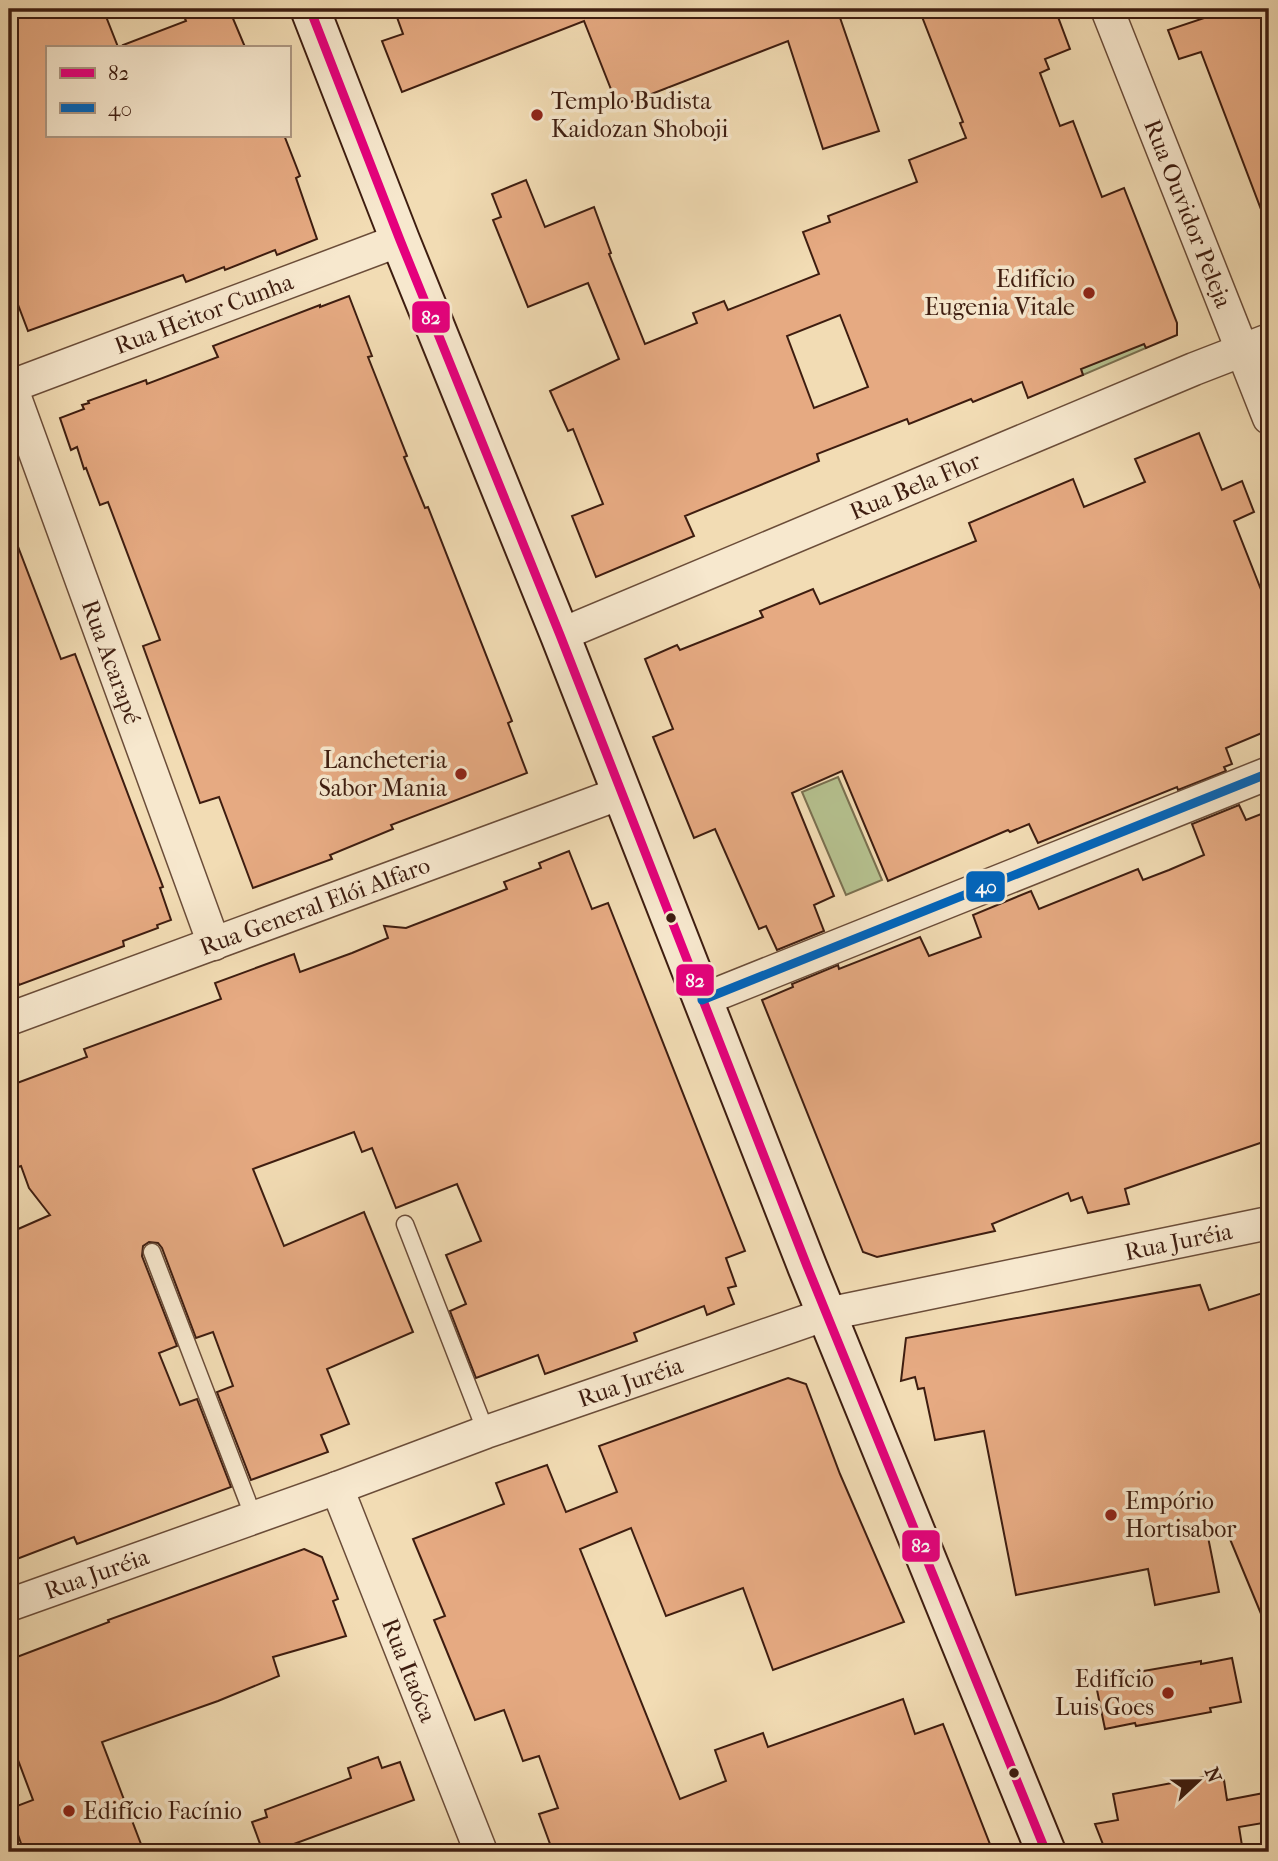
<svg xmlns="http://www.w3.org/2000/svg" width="1278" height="1861" font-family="'IM FELL French Canon',serif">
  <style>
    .green { fill: #b6c290; stroke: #7a7050; stroke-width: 2 }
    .building { fill: #e6aa82; stroke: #3e1d10; stroke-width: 2; fill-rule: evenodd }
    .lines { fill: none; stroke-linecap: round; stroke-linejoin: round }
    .lane-casing { stroke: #6b4d39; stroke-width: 19 }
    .street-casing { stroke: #6b4d39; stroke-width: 35 }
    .secondary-casing { stroke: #3e1d10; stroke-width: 42 }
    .lane { stroke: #f7e8ce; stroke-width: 16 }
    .street { stroke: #f7e8ce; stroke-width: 32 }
    .secondary { stroke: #f7e8ce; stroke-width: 38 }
    .bus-1-casing { stroke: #f7e8ce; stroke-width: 14 }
    .bus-2-casing { stroke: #f7e8ce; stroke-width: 14 }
    .bus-1 { stroke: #e5007d; stroke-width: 9 }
    .bus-2 { stroke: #0065bd; stroke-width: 9 }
    .poi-dot { fill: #8f2418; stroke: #f7e8ce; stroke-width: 2.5 }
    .bus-dot { fill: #3e1d10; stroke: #f7e8ce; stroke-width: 2.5 }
    .labels { text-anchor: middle; stroke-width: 7; stroke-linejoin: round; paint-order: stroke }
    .poi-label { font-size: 24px; fill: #3e1d10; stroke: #f7e8ce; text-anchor: start }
    .street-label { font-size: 24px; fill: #3e1d10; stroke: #f7e8ce }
    .line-badge { stroke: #f7e8ce; stroke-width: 2.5 }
    .badge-label { font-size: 19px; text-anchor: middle; font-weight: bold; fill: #fff }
  </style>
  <rect width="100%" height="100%" fill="#f2dcb4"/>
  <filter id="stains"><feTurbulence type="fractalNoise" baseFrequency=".00286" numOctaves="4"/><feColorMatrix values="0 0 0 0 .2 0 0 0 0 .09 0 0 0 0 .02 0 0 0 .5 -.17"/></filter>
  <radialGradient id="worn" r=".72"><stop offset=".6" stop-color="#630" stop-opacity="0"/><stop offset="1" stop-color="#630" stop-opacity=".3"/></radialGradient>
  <g class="green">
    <polygon points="1137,325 1146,348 1083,375 1079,364"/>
    <polygon points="838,777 882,880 846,895 802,792"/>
  </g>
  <g class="building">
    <polygon points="9,9 103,9 118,47 47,47 47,135 284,135 300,176 296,178 317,239 277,255 275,250 225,270 224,267 186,282 183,275 28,331 9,281"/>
    <polygon points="181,9 229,9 245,47 124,47 123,45 186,21"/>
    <polygon points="394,9 837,9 879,131 823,149 788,41 618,107 584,21 402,92 382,41 403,34"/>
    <path d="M919,9H1055L1070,49L1045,59L1049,69L1040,73L1060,126L1073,121L1102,197L1124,188L1177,323V335L1146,348L1144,344L1081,369L1083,375L1028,398L1022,382L973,402L971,399L909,424L907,419L817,454L819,461L685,516L694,536L596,577L572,516L603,504L573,429L568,431L550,391L619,359L588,283L528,307L493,220L501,217L492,194L526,180L545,227L594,207L611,253L609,254L645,344L697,323L693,313L724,301L728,310L819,274L803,232L830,222L828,216L917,182L909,160L966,138L960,123L963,122ZM840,315L868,387L814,408L787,336Z"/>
    <polygon points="1231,9 1269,9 1269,224 1267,225 1201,52 1179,59 1168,30"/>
    <polygon points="349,296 372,356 368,357 407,456 404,457 425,508 428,507 512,721 508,723 527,773 391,825 393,829 330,855 332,859 253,888 219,797 200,803 143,646 160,640 108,502 100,505 86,468 84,469 77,447 71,450 60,418 84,409 82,405 89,403 88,401 146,380 147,384 218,357 213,346 320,305 320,307"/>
    <polygon points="1199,433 1222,490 1242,481 1254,512 1234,521 1269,610 1269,730 1226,748 1232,764 1224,767 1226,771 1178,790 1177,787 1038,843 1029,824 1010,832 1008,830 888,881 842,771 792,793 834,896 814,905 824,931 777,950 766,926 759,929 715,829 694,838 653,737 673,729 645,659 677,645 680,650 763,617 760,611 813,589 820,604 976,541 969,523 1073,479 1084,507 1145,482 1135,459"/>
    <polygon points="9,531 12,531 61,659 75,654 163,887 160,888 171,920 157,925 158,928 123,941 124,946 19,985 9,956"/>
    <polygon points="1239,805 1246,820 1269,811 1269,1140 1125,1189 1129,1204 1088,1213 1082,1197 1071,1201 1068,1193 992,1224 995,1231 877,1257 863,1252 762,1000 793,987 792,984 838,965 839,969 920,937 929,956 981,937 973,915 1031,891 1039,909 1138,869 1143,880 1169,870 1204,855 1192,824"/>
    <polygon points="569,851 592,909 608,903 745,1251 726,1258 736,1286 728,1288 734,1304 707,1315 704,1306 634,1333 637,1341 545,1374 538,1355 476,1378 450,1311 466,1304 446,1255 481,1241 457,1184 396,1208 372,1148 362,1152 354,1132 253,1169 284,1246 364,1212 413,1332 327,1369 349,1424 321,1435 328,1452 251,1480 217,1392 233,1386 213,1332 196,1338 162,1248 158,1243 149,1242 143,1246 142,1256 177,1346 159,1353 180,1405 197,1399 231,1487 77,1544 74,1537 9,1562 9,1233 50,1215 29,1188 21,1166 9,1170 9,1086 87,1057 84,1049 221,999 215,983 294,954 300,972 352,953 388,938 384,926 406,928 489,896 507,889 504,882 541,868 539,863"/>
    <polygon points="1200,1285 1209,1310 1269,1291 1269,1633 1225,1527 1207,1532 1219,1592 1155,1605 1148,1569 1016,1595 984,1431 935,1440 924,1388 918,1389 915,1377 901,1381 906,1338"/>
    <polygon points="788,1378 806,1384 840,1474 904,1622 773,1670 743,1588 666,1616 631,1528 580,1549 680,1799 726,1781 715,1750 763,1733 768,1747 903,1699 915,1734 943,1724 993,1852 553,1852 539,1814 558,1808 539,1756 523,1761 504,1710 475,1720 434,1620 445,1616 413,1539 504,1504 496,1483 547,1465 566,1512 617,1492 599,1446"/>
    <polygon points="304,1549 322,1557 338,1599 333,1601 346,1636 273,1657 279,1676 218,1701 102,1742 144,1852 24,1852 9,1809 33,1800 9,1736 9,1660 109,1622 108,1620"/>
    <polygon points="1232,1658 1241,1702 1210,1708 1211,1712 1136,1726 1135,1723 1105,1729 1096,1685 1127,1679 1126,1674 1201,1661 1201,1664"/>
    <polygon points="378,1757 382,1768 400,1762 414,1800 272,1852 263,1852 252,1822 267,1817 265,1810 351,1778 348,1768"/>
    <polygon points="1220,1774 1221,1780 1224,1780 1227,1800 1269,1792 1269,1822 1239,1827 1243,1852 1106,1852 1095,1824 1118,1820 1113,1794"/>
  </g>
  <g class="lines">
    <defs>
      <g id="lane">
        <polyline points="405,1224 486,1432"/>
        <polyline points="152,1252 254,1518"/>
      </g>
      <g id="street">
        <path id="s1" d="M1107,9L1269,418"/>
        <path id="s2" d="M9,381L214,944"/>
        <path id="s3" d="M9,387L400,240"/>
        <path id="s4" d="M560,635L1194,369L1269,340"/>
        <polyline points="702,1000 1269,773"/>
        <path id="s5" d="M9,1019L621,793"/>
        <path id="s6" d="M337,1488L481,1852"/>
        <path id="s7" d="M9,1605L337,1488L486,1432L827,1314L1269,1223"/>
      </g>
      <polyline id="secondary" points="310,9 400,240 560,635 807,1266 1046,1852"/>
    </defs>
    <use href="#lane" class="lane-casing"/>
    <use href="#street" class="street-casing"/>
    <use href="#secondary" class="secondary-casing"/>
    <use href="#lane" class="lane"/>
    <use href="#street" class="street"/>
    <use href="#secondary" class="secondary"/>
    <defs>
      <polyline id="bus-1" points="310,9 400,240 560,635 807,1266 1046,1852"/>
      <polyline id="bus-2" points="702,1000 1269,773"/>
    </defs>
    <use href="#bus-1" class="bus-1-casing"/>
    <use href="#bus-2" class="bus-2-casing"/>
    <use href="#bus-1" class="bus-1"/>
    <use href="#bus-2" class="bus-2"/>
  </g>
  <g class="poi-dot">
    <circle cx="537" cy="115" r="7"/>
    <circle cx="1089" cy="293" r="7"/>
    <circle cx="461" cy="774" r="7"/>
    <circle cx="1111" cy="1515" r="7"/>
    <circle cx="1168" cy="1693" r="7"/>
    <circle cx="69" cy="1811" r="7"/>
  </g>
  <g class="bus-dot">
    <circle cx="671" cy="918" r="6"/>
    <circle cx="1014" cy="1773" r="6"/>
  </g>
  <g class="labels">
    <g class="poi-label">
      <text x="551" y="109">Templo Budista<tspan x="551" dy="28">Kaidozan Shoboji</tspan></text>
      <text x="1075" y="287" text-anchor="end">Edifício<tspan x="1075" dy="28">Eugenia Vitale</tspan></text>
      <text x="447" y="768" text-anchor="end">Lancheteria<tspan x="447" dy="28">Sabor Mania</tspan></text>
      <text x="1125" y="1509">Empório<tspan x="1125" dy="28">Hortisabor</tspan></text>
      <text x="1154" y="1687" text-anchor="end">Edifício<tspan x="1154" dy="28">Luis Goes</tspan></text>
      <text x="83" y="1819">Edifício Facínio</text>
    </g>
    <g class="street-label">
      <text dy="8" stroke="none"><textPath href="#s1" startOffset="220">Rua Ouvidor Peleja</textPath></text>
      <text dy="8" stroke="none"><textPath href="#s3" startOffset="208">Rua Heitor Cunha</textPath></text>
      <text dy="8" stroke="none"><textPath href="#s4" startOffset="385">Rua Bela Flor</textPath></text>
      <text dy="8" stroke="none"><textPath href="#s2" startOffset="299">Rua Acarapé</textPath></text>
      <text dy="8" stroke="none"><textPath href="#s5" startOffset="326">Rua General Elói Alfaro</textPath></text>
      <text dy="8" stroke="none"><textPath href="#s7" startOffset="1227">Rua Juréia</textPath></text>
      <text dy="8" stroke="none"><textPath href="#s7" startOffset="660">Rua Juréia</textPath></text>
      <text dy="8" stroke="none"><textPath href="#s7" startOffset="93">Rua Juréia</textPath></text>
      <text dy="8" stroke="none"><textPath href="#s6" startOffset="196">Rua Itaóca</textPath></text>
    </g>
  </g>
  <g class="line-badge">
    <rect x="411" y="300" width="40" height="34" rx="7" fill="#e5007d"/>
    <rect x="965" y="870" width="41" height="33" rx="7" fill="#0065bd"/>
    <rect x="675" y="963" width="40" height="34" rx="7" fill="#e5007d"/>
    <rect x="901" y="1529" width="40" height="34" rx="7" fill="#e5007d"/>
  </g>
  <g class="badge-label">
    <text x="431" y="324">82</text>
    <text x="986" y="893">40</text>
    <text x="695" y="987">82</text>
    <text x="921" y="1552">82</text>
  </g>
  <rect width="1278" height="1861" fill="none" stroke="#f2dcb4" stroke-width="35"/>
  <rect x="10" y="10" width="1257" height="1840" fill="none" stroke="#3e1d10" stroke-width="3.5"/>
  <rect x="18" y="18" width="1243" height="1826" fill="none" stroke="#3e1d10" stroke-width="2"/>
  <rect x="46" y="46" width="245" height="91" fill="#f7e8ce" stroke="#ad9782" stroke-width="2"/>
  <rect x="60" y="68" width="35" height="10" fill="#e5007d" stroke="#ad9782" stroke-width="2"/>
  <text x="108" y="80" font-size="21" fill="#3e1d10">82</text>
  <rect x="60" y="103" width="35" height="10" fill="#0065bd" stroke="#ad9782" stroke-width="2"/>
  <text x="108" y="116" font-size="21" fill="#3e1d10">40</text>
  <g transform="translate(1198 1781) rotate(68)" stroke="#f7e8ce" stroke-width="5" paint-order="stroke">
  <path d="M0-5L12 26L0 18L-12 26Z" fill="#3e1d10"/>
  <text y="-10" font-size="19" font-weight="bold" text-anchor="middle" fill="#3e1d10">N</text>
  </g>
  <rect width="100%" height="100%" filter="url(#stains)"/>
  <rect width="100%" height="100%" fill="url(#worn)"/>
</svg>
